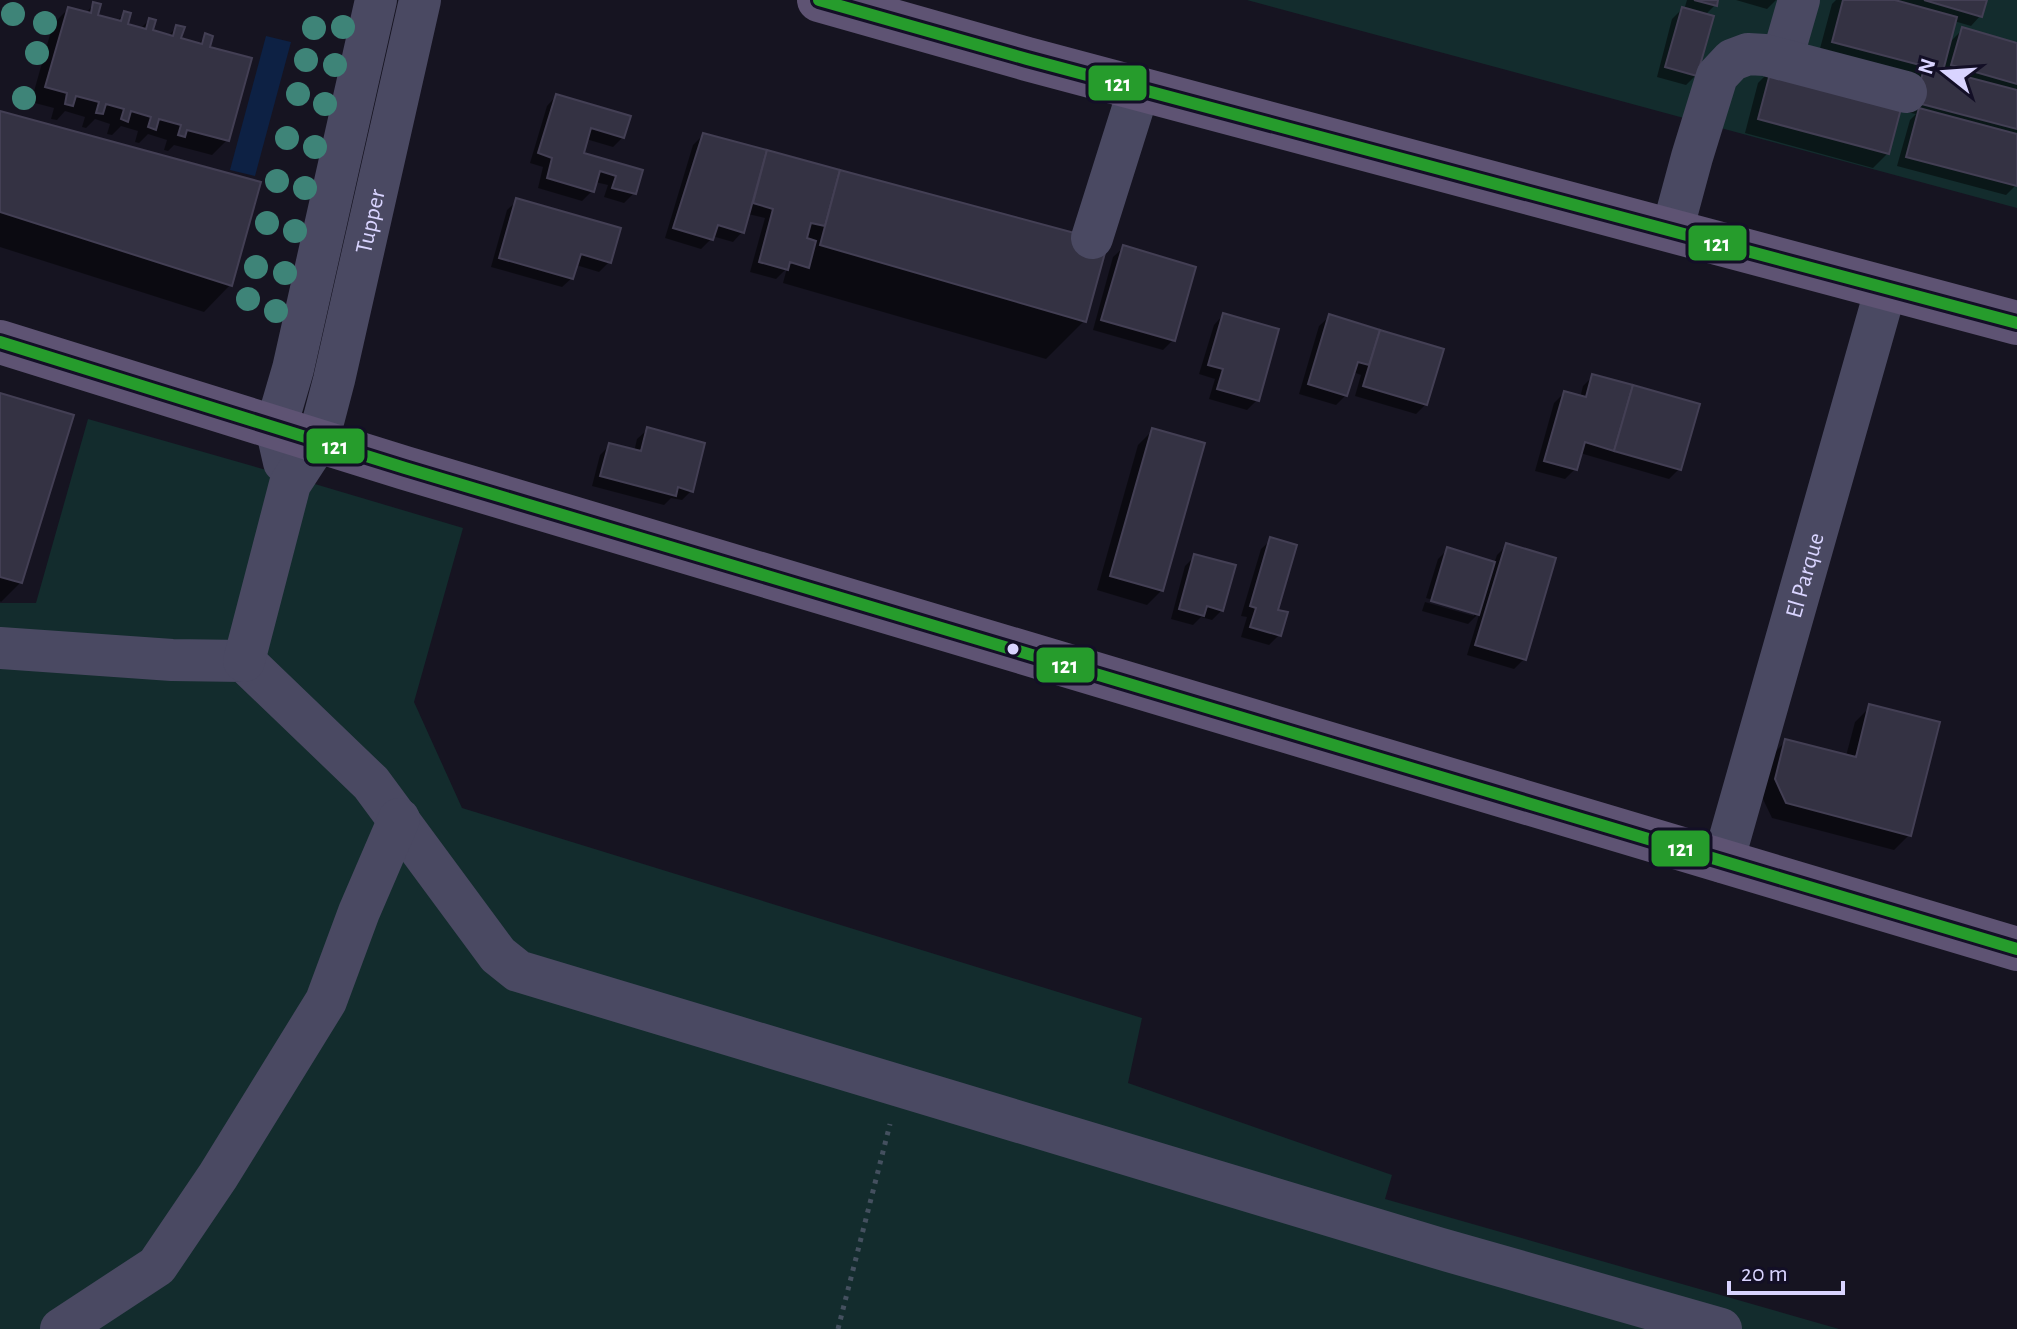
<svg xmlns="http://www.w3.org/2000/svg" width="2017" height="1329" font-family="'Alegreya Sans',sans-serif">
  <style>
    .green { fill: #132c2d }
    .water { fill: #0d2144 }
    .shadow { fill: #0007 }
    .building { fill: #343243; stroke: #433f54; stroke-width: 2 }
    .lines { fill: none; stroke-linecap: round; stroke-linejoin: round }
    .path { stroke: #44505f; stroke-width: 5; stroke-dasharray: 4 6; stroke-linecap: butt }
    .minor { stroke: #4a4962; stroke-width: 42 }
    .major { stroke: #5e5373; stroke-width: 44 }
    .bus-1-casing { stroke: #130f26; stroke-width: 18 }
    .bus-1 { stroke: #269c2c; stroke-width: 12 }
    .tree { fill: #3e8478 }
    .bus-dot { fill: #d9d4ff; stroke: #130f26; stroke-width: 3 }
    .labels { text-anchor: middle; stroke-width: 8; stroke-linejoin: round; paint-order: stroke }
    .street-label { font-size: 24px; fill: #d9d4ff; stroke: #130f26 }
    .line-badge { stroke: #130f26; stroke-width: 3 }
    .badge-label { font-size: 22px; text-anchor: middle; font-weight: bold; fill: #fff }
  </style>
  <rect width="100%" height="100%" fill="#161421"/>
  <g class="green">
    <polygon points="1247,0 2017,0 2017,208"/>
    <polygon points="88,419 298,479 463,528 414,702 462,808 1142,1018 1128,1083 1392,1175 1385,1199 1839,1329 0,1329 0,603 36,603"/>
  </g>
  <polygon class="water" points="266,36 291,42 255,176 230,170"/>
  <g class="shadow">
    <polygon points="1687,0 1716,0 1715,5 1705,15 1696,75 1686,85 1657,77 1672,19 1682,9 1684,10"/>
    <polygon points="1736,0 1776,0 1767,9"/>
    <polygon points="1836,0 1985,0 1980,16 1971,26 1954,21 1948,44 1963,29 2017,45 2017,132 2014,135 2017,136 2017,181 2016,185 2006,195 1897,166 1910,120 1916,114 1906,112 1818,56 1832,4"/>
    <polygon points="94,4 96,16 116,22 124,14 126,25 140,29 149,20 150,32 167,37 177,27 179,40 197,45 206,36 227,140 212,155 174,145 168,151 164,150 167,140 148,134 139,143 135,142 138,131 121,126 112,135 107,134 110,124 95,119 86,128 82,127 85,117 65,111 57,120 51,119 54,108 31,102 53,24 68,9 85,14"/>
    <polygon points="1773,68 1888,153 1873,168 1745,133 1758,83"/>
    <polygon points="556,96 623,137 613,147 586,139 581,154 640,171 634,193 624,203 604,197 608,185 595,182 592,191 582,201 538,188 543,167 530,163 547,106"/>
    <polygon points="0,113 230,285 204,312 0,247"/>
    <polygon points="703,135 1106,243 1084,321 1046,359 783,283 787,268 776,279 750,272 765,218 748,214 742,232 733,242 712,236 711,239 701,249 665,238 693,145"/>
    <polygon points="517,201 609,262 599,272 576,265 572,278 562,287 491,267 507,210"/>
    <polygon points="1123,248 1173,340 1163,350 1093,330 1113,257"/>
    <polygon points="1223,315 1257,400 1247,410 1209,399 1215,379 1199,374 1214,325"/>
    <polygon points="1329,317 1441,350 1426,404 1416,414 1355,396 1361,375 1353,372 1346,395 1336,405 1299,394 1319,326"/>
    <polygon points="1593,376 1679,469 1669,479 1580,453 1575,469 1565,479 1535,471 1554,403 1564,393 1580,398 1583,386"/>
    <polygon points="0,395 21,582 1,602 0,601"/>
    <polygon points="647,430 691,491 682,500 671,498 664,505 592,486 600,455 610,445 634,452 637,439"/>
    <polygon points="1153,430 1162,590 1147,605 1097,590 1138,445"/>
    <polygon points="1271,540 1279,635 1269,645 1241,637 1247,617 1241,616 1261,549"/>
    <polygon points="1506,546 1524,659 1514,669 1467,655 1480,612 1468,624 1422,611 1425,602 1474,616 1474,612 1426,598 1438,559 1447,550 1494,564 1497,555"/>
    <polygon points="1195,556 1222,610 1212,620 1201,617 1193,625 1171,619 1185,566"/>
    <polygon points="1870,707 1909,835 1894,850 1772,818 1761,795 1771,756 1786,741 1846,756 1855,722"/>
  </g>
  <g class="building">
    <polygon points="1694,0 1718,0 1717,6"/>
    <polygon points="1843,0 1895,0 1957,17 1943,71 1832,42"/>
    <polygon points="1924,0 1987,0 1982,17"/>
    <polygon points="93,2 101,4 98,15 121,21 124,11 131,13 128,24 146,29 149,18 156,20 153,30 173,36 176,25 185,27 181,38 202,44 205,33 213,36 210,47 252,58 229,141 187,130 185,137 178,135 181,125 159,119 156,130 148,127 151,117 131,111 128,122 121,119 124,109 106,104 103,114 96,113 99,102 76,96 73,106 65,104 67,93 45,87 68,7 91,13"/>
    <polygon points="1682,7 1714,16 1697,76 1665,67"/>
    <polygon points="1962,27 2017,43 2017,84 1951,65"/>
    <polygon points="1772,66 1903,101 1889,154 1758,119"/>
    <polygon points="1925,66 2017,90 2017,129 1914,102"/>
    <polygon points="556,94 631,116 624,138 591,128 584,153 643,170 636,194 612,188 616,176 600,171 594,192 547,178 552,158 538,153"/>
    <polygon points="1919,108 2017,134 2017,186 1906,157"/>
    <polygon points="0,111 261,182 232,286 0,212"/>
    <polygon points="703,133 767,150 744,233 718,225 713,240 673,228"/>
    <polygon points="767,150 840,170 825,226 811,223 807,238 816,241 809,268 790,262 788,270 759,262 773,209 753,203"/>
    <polygon points="840,170 1108,242 1086,322 820,245"/>
    <polygon points="516,198 621,228 611,263 581,254 573,279 499,258"/>
    <polygon points="1123,245 1196,267 1175,341 1101,320"/>
    <polygon points="1223,313 1279,329 1259,401 1217,389 1223,369 1208,365"/>
    <polygon points="1329,314 1380,330 1369,365 1358,362 1347,396 1308,384"/>
    <polygon points="1380,330 1444,349 1427,405 1363,386"/>
    <polygon points="1592,374 1633,385 1614,451 1585,442 1577,470 1544,461 1564,391 1586,397"/>
    <polygon points="1633,385 1700,404 1681,470 1614,451"/>
    <polygon points="0,393 74,415 22,583 0,577"/>
    <polygon points="647,427 705,443 693,492 678,487 676,496 600,476 609,443 641,451"/>
    <polygon points="1152,428 1205,443 1163,591 1110,576"/>
    <polygon points="1270,537 1297,545 1278,610 1288,612 1281,636 1250,627 1256,608 1250,606"/>
    <polygon points="1506,543 1556,558 1526,660 1475,645"/>
    <polygon points="1447,547 1495,562 1479,615 1431,601"/>
    <polygon points="1194,554 1236,565 1223,611 1207,606 1204,616 1179,609"/>
    <polygon points="1869,704 1940,722 1911,836 1786,803 1775,779 1785,739 1856,757"/>
  </g>
  <g class="lines">
    <polyline class="path" points="838,1329 890,1124"/>
    <g class="minor">
      <polyline points="1782,59 1799,0"/>
      <polyline points="1672,231 1692,157 1717,76 1732,60 1748,54 1765,55 1906,92"/>
      <polyline points="1092,238 1139,89"/>
      <polyline points="284,462 276,427 293,369 376,0"/>
      <polyline points="0,648 172,660 244,661 371,783 498,955 518,971 1438,1248 1721,1329"/>
      <path id="s1" d="M244,661L290,484L318,441L334,380L420,0"/>
      <path id="s2" d="M1723,862L1886,288"/>
      <polyline points="61,1329 157,1266 218,1176 326,1001 359,912 399,819"/>
    </g>
    <g class="major">
      <polyline points="819,0 1027,59 2017,323"/>
      <polyline points="0,342 405,468 2017,949"/>
    </g>
    <defs>
      <g id="bus-1">
        <polyline points="819,0 1027,59 2017,323"/>
        <polyline points="0,342 405,468 2017,949"/>
      </g>
    </defs>
    <use href="#bus-1" class="bus-1-casing"/>
    <use href="#bus-1" class="bus-1"/>
  </g>
  <g class="tree">
    <circle cx="13" cy="14" r="12"/>
    <circle cx="45" cy="23" r="12"/>
    <circle cx="343" cy="27" r="12"/>
    <circle cx="314" cy="28" r="12"/>
    <circle cx="37" cy="53" r="12"/>
    <circle cx="306" cy="60" r="12"/>
    <circle cx="335" cy="65" r="12"/>
    <circle cx="298" cy="94" r="12"/>
    <circle cx="24" cy="98" r="12"/>
    <circle cx="325" cy="104" r="12"/>
    <circle cx="287" cy="138" r="12"/>
    <circle cx="315" cy="147" r="12"/>
    <circle cx="277" cy="181" r="12"/>
    <circle cx="305" cy="188" r="12"/>
    <circle cx="267" cy="223" r="12"/>
    <circle cx="295" cy="231" r="12"/>
    <circle cx="256" cy="267" r="12"/>
    <circle cx="285" cy="273" r="12"/>
    <circle cx="248" cy="299" r="12"/>
    <circle cx="276" cy="311" r="12"/>
  </g>
  <circle class="bus-dot" cx="1013" cy="649" r="7"/>
  <g class="labels">
    <g class="street-label">
      <text dy="8" stroke="none"><textPath href="#s1" startOffset="460">Tupper</textPath></text>
      <text dy="8" stroke="none"><textPath href="#s2" startOffset="298">El Parque</textPath></text>
    </g>
  </g>
  <g class="line-badge">
    <rect x="1087" y="64" width="61" height="38" rx="8" fill="#269c2c"/>
    <rect x="1687" y="224" width="61" height="38" rx="8" fill="#269c2c"/>
    <rect x="305" y="427" width="61" height="38" rx="8" fill="#269c2c"/>
    <rect x="1035" y="646" width="61" height="38" rx="8" fill="#269c2c"/>
    <rect x="1650" y="829" width="61" height="39" rx="8" fill="#269c2c"/>
  </g>
  <g class="badge-label">
    <text x="1118" y="91">121</text>
    <text x="1717" y="251">121</text>
    <text x="335" y="454">121</text>
    <text x="1065" y="673">121</text>
    <text x="1681" y="856">121</text>
  </g>
  <g transform="translate(1945 72) rotate(287)" stroke="#130f26" stroke-width="6" paint-order="stroke">
  <path d="M0-6L14 30L0 20L-14 30Z" fill="#d9d4ff"/>
  <text y="-12" font-size="22" font-weight="bold" text-anchor="middle" fill="#d9d4ff">N</text>
  </g>
  <path d="M1729 1281v12h114v-12" fill="none" stroke="#d9d4ff" stroke-width="4"/>
  <text x="1741" y="1281" font-size="24" fill="#d9d4ff" stroke="#130f26" stroke-width="6" paint-order="stroke">20 m</text>
</svg>
